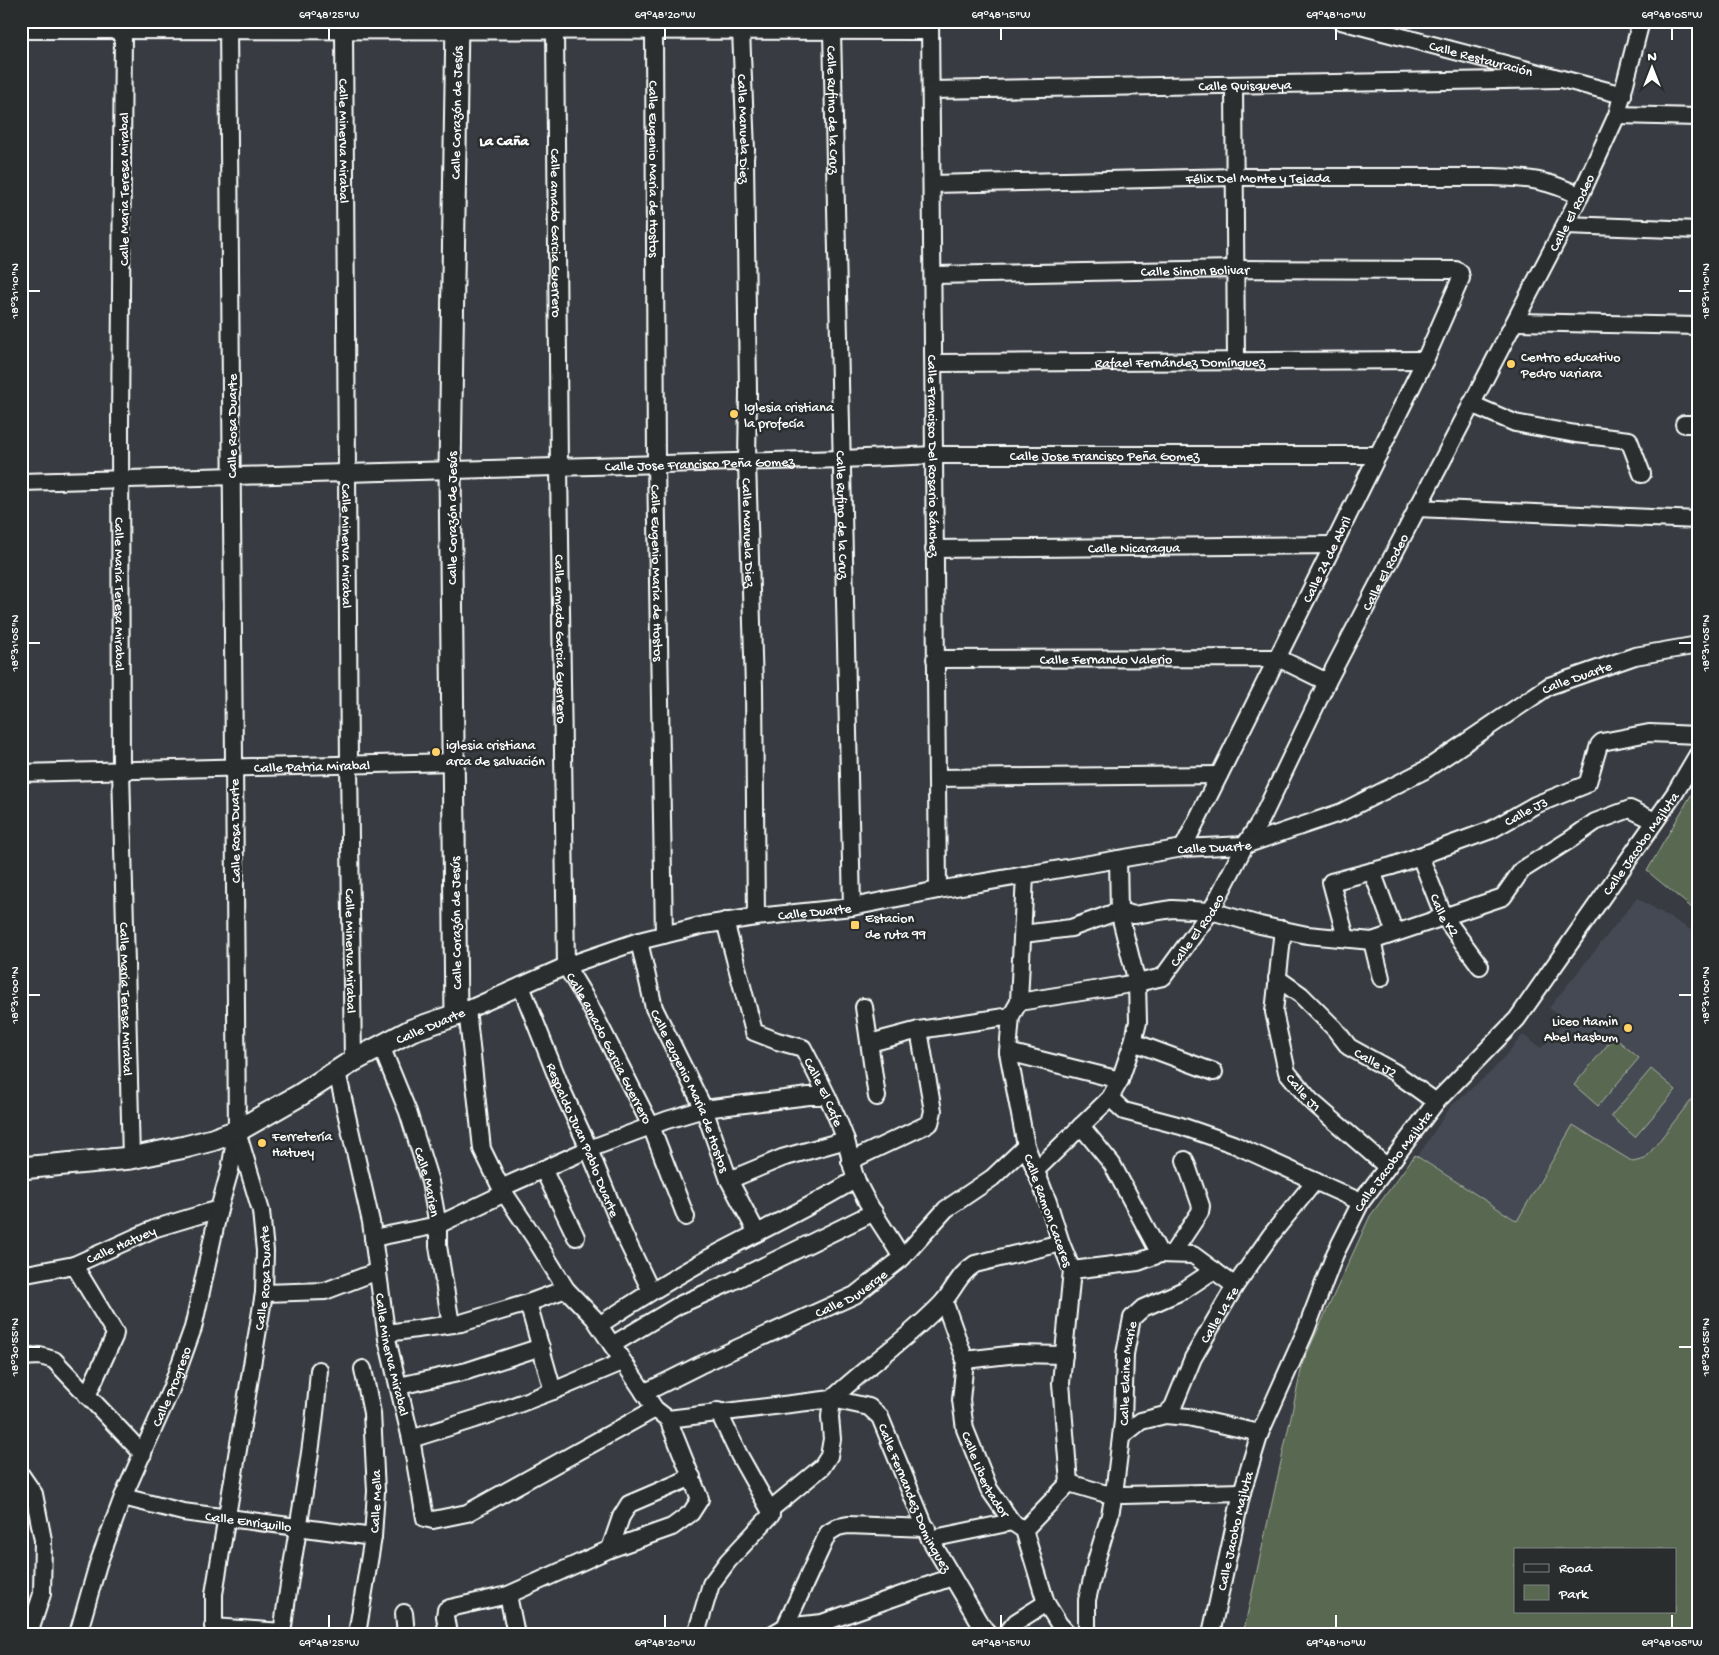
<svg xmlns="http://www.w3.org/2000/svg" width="1719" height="1655" font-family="'Gochi Hand',sans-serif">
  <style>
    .built { fill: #454952 }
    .green { fill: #586851; stroke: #acb4a8; fill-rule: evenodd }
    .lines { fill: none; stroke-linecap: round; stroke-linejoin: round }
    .minor-casing { stroke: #fff; stroke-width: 20 }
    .tertiary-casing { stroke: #fff; stroke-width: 25 }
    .minor { stroke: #2a2d2e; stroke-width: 16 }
    .tertiary { stroke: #2a2d2e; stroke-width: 21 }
    .ticks { fill: none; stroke: #fff; stroke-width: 2 }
    .poi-dot { fill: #ffd166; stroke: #2a2d2e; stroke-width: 2 }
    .labels { text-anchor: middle; stroke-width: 5; stroke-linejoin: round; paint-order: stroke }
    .street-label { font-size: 14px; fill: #fff; stroke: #2a2d2e }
    .poi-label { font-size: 14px; fill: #fff; stroke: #2a2d2e; text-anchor: start }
    .neighbourhood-label { font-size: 15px; font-weight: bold; fill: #fff; stroke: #2a2d2e }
    .neatline { fill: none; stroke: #fff; stroke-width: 2 }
    .ticks-label { font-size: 12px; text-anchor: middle; fill: #fff }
  </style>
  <rect width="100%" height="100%" fill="#383b41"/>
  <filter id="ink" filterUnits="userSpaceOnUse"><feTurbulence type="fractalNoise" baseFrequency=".02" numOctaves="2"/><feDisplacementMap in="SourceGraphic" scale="10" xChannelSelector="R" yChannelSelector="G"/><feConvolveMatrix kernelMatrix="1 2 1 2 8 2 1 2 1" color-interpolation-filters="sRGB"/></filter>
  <g filter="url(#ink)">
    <polygon class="built" points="1637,898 1698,934 1698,1091 1645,1159 1517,1221 1418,1156 1451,1106 1491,1072 1523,1035 1541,1048 1565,1021 1549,1008"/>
    <g class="green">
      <polygon points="1698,783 1698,913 1647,871"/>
      <polygon points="1614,1037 1639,1058 1598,1106 1574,1085"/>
      <polygon points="1651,1069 1676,1090 1635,1137 1611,1116"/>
      <path d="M1698,1091V1634H1243L1303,1362L1370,1216L1415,1155L1517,1221L1573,1125L1633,1162L1645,1159ZM1515,1549H1675V1611H1515Z"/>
    </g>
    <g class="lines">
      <defs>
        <g id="minor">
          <path id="s1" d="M930,21L938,890"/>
          <path id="s2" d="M1341,21L1623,95"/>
          <polyline points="21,30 930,31"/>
          <path id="s3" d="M123,30L120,426L121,770L131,1158"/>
          <path id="s4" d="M344,30L349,765L353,1061"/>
          <path id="s5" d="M555,31L559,467L566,966L589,1004L651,1126L686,1217"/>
          <path id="s6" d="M654,31L656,464L664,935"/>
          <path id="s7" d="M741,31L746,150L745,158L748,392L747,462L754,687L756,917"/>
          <path id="s8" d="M832,31L852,907"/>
          <polyline points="1234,85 1236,360"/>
          <path id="s9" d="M931,90L1560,79"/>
          <polyline points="1617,115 1698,117"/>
          <path id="s10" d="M932,184L1235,177H1493C1529,178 1548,180 1580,196"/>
          <polyline points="1566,225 1698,230"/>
          <path id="s11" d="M934,275L1235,269L1456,270L1460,273L1461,278L1425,360L1183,848"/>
          <polyline points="1515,322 1698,326"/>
          <path id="s12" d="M934,363L1425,360"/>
          <polyline points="1471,404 1515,423 1576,434 1629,440 1642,474"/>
          <polyline points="1684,424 1698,424"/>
          <path id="s13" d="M21,482L842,459L935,455H1378"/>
          <polyline points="1416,508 1698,520"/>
          <path id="s14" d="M934,549L1333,545"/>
          <path id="s15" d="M935,659L1278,658L1327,682"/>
          <path id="s16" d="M21,773L453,762"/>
          <polyline points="937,778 1219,775"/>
          <path id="s17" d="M1420,856L1444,917L1480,966"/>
          <polyline points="1372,871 1395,933"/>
          <path id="s18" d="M725,921L754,1032L777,1041L803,1048C818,1077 834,1107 845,1138C850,1151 850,1165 856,1179C867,1207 887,1231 902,1258"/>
          <path id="s19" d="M1283,929L1274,1012L1287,1072L1310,1100L1386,1166"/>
          <polyline points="1023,934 1071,928 1119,911 1134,915 1172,909 1211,911 1260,925 1307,935 1372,941 1503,897 1522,870 1571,839 1595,822 1630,809 1655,821"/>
          <path id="s20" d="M1346,938L1331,882L1392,866L1491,830L1535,805L1585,785L1588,782L1599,745L1602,742L1649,733L1698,735"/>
          <path id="s21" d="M639,941L654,1008L704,1109L729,1180L757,1233"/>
          <polyline points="1372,941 1381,978"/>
          <path id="s22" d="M1277,978L1301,995L1334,1028L1349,1047L1394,1072L1436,1102"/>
          <path id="s23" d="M521,986L562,1090L585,1140L624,1235L651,1291"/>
          <path id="s24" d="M1019,1002L1137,983L1163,977L1211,911L1245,845L1261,820L1327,682L1580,196L1617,115L1641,21"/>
          <polyline points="864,1007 877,1097"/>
          <path id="s25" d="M456,1015L566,966L639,941L704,925L756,917L852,907L938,890L1183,848L1245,845L1342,812L1425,770L1549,686L1635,656L1698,645"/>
          <polyline points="1133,1042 1214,1072"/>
          <polyline points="870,1043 919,1030 1011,1016"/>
          <path id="s26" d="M381,1046L408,1112L430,1182L438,1225V1246L451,1324"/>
          <polyline points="1008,1052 1120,1080"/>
          <path id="s27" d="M337,1072L371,1222L387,1339L411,1439L425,1518L433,1520L467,1513L655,1409"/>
          <polyline points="1110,1098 1124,1111 1181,1126 1233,1144 1361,1202"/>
          <polyline points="1081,1126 1112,1164 1160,1254 1193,1255 1235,1286"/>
          <polyline points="850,1161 930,1123 933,1111 919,1030"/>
          <polyline points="543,1169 576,1237"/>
          <polyline points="1035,1171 1110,1098 1120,1080 1133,1042 1138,1022 1137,983 1119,911 1118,859"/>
          <polyline points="729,1180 782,1158 846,1140"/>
          <polyline points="501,1188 589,1149 667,1120 704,1109 809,1096 827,1096"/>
          <polyline points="373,1238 438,1225 505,1193"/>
          <polyline points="1172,1254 1200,1212 1201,1206 1185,1160"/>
          <polyline points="74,1265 115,1333 114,1337 87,1396"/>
          <polyline points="1072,1270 1138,1262 1160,1254"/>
          <path id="s28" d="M21,1275L74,1265L156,1228L219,1209"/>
          <polyline points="264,1293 325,1291 378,1271"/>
          <path id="s29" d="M944,1301L965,1360L961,1400L965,1429L989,1489L1012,1522L1024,1530L1046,1603L1059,1624L1068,1634"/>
          <polyline points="528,1303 553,1391"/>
          <path d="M599,1325C634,1302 670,1280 707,1259C757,1232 808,1209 856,1179"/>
          <polyline points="387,1333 461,1323 528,1303 566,1289"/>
          <polyline points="612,1345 679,1305 731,1282 874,1212"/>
          <polyline points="21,1357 40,1356 54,1360 143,1454"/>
          <polyline points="965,1360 1017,1354 1064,1355"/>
          <polyline points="399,1386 467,1371 541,1347"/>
          <path id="s30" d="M644,1393L700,1365L855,1295L902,1258L946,1209L992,1178L1026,1146"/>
          <polyline points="1165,1415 1188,1417 1260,1433"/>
          <path id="s31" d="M668,1419L832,1399L869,1407L880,1417L930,1539L979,1622L990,1634"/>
          <path id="s32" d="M1121,1437L1141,1421L1165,1415L1173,1407L1193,1358L1235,1286L1271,1235L1315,1181"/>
          <polyline points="411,1439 500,1411 553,1391 622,1362"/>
          <polyline points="21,1475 34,1494 43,1540 42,1594 29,1634"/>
          <polyline points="1069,1483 1103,1493 1123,1495 1242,1492"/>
          <path id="s33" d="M123,1497L183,1512L373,1537"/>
          <path d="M771,1509L822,1467L829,1456L832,1439L830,1417L832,1399C868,1365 909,1338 943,1302C955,1288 959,1274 975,1264L1061,1243"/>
          <polyline points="1024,1530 1069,1483 1061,1383 1072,1270 1061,1243 1048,1202 1026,1146 1008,1052 1011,1016 1019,1002 1025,875"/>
          <polyline points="930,1539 1012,1522"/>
          <polyline points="610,1549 621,1517 629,1504 692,1477"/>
          <polyline points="508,1595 516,1634"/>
          <polyline points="404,1613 406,1634"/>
          <polyline points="213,1627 283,1632"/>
          <path id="s34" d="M78,1634L98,1564L123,1497L171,1389L193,1328L219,1209L230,1170L236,1135"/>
          <path id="s35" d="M214,1634V1594L264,1293L265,1251L261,1211L237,1131L228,21"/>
          <path d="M282,1634C293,1546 313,1459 319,1370"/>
          <path id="s36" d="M357,1634L373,1537L376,1491L372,1413L363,1369"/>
          <polyline points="448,1634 445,1616 446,1610 450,1608 508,1595 610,1549 672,1527 691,1513 700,1499 668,1419 655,1409 594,1318 566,1289 534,1237 501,1188 482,1149 467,1009"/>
          <polyline points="696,1634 711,1584 728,1561 771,1515 771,1512 739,1455 718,1411"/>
          <polyline points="773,1634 785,1627 822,1623 952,1577"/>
          <polyline points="792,1634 785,1627 828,1533 838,1527 848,1525 927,1528"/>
          <polyline points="1006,1634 1016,1622 1046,1603"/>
          <path id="s37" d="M1087,1634V1600L1097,1558L1110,1515L1114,1494L1123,1421L1125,1354L1132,1318L1143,1308L1184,1290L1214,1270"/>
          <path id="s38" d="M1211,1634L1242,1492L1260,1433L1306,1330L1335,1254L1361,1202L1436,1102L1517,1019L1675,793L1698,754"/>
        </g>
        <g id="tertiary">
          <path id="s39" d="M21,1168L131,1158L185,1147L212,1140L237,1131L300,1095L353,1061L412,1030L456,1015L450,470L457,21"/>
        </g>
      </defs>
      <use href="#minor" class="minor-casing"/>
      <use href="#tertiary" class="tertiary-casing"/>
      <use href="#minor" class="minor"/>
      <use href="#tertiary" class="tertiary"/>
    </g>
  </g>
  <path class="ticks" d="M329,28V40M665,28V40M1001,28V40M1336,28V40M1672,28V40M28,291H40M1679,291H1692M28,643H40M1679,643H1692M28,995H40M1679,995H1692M28,1347H40M1679,1347H1692M329,1615V1628M665,1615V1628M1001,1615V1628M1336,1615V1628M1672,1615V1628"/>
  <g class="poi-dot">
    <circle cx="1511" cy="364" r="5"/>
    <circle cx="734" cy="414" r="5"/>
    <circle cx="436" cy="752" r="5"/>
    <rect x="850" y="920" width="10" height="10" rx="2.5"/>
    <circle cx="1628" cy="1028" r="5"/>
    <circle cx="262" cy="1143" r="5"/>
  </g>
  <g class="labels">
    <g class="street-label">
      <text dy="5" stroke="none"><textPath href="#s2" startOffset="145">Calle Restauración</textPath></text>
      <text dy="5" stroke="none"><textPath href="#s9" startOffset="314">Calle Quisqueya</textPath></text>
      <text dy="5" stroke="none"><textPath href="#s8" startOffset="79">Calle Rufino de la Cruz</textPath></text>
      <text dy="5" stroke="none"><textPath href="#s39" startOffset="1371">Calle Corazón de Jesús</textPath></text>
      <text dy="5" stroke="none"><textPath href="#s7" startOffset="98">Calle Manuela Diez</textPath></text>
      <text dy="5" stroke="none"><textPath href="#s4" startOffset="111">Calle Minerva Mirabal</textPath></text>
      <text dy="5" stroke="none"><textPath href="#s6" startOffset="138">Calle Eugenio Maria de Hostos</textPath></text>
      <text dy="5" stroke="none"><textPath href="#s10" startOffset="326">Félix Del Monte y Tejada</textPath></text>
      <text transform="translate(123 189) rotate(-90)" y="5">Calle Maria Teresa Mirabal</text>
      <text dy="5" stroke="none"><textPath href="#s24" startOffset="1014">Calle El Rodeo</textPath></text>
      <text dy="5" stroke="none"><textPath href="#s5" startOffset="202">Calle amado Garcia Guerrero</textPath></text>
      <text dy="5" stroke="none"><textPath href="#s11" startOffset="261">Calle Simon Bolivar</textPath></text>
      <text dy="5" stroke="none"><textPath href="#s12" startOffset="246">Rafael Fernández Domínguez</textPath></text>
      <text transform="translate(231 426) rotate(-90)" y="5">Calle Rosa Duarte</text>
      <text dy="5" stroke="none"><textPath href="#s13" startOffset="1084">Calle Jose Francisco Peña Gomez</textPath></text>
      <text dy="5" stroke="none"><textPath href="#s1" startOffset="435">Calle Francisco Del Rosario Sánchez</textPath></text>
      <text dy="5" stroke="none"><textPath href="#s13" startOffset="679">Calle Jose Francisco Peña Gomez</textPath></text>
      <text dy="5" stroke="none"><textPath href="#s8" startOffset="484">Calle Rufino de la Cruz</textPath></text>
      <text transform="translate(451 518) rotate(-90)" y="5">Calle Corazón de Jesús</text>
      <text dy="5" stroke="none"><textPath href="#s7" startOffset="502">Calle Manuela Diez</textPath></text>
      <text dy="5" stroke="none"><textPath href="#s4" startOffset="516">Calle Minerva Mirabal</textPath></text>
      <text dy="5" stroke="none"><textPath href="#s14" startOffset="200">Calle Nicaragua</textPath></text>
      <text transform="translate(1326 559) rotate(-64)" y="5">Calle 24 de Abril</text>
      <text dy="5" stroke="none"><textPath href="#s24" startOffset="609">Calle El Rodeo</textPath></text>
      <text dy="5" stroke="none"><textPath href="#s6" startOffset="542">Calle Eugenio Maria de Hostos</textPath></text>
      <text dy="5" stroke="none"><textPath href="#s3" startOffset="564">Calle Maria Teresa Mirabal</textPath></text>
      <text dy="5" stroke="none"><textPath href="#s5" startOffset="608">Calle amado Garcia Guerrero</textPath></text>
      <text dy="5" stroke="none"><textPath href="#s15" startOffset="171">Calle Fernando Valerio</textPath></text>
      <text dy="5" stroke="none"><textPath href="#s25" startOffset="1186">Calle Duarte</textPath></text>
      <text dy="5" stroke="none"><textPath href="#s16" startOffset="291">Calle Patria Mirabal</textPath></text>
      <text dy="5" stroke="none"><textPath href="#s20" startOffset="266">Calle J3</textPath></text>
      <text transform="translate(234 831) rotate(-91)" y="5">Calle Rosa Duarte</text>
      <text dy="5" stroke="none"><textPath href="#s38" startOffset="915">Calle Jacobo Majluta</textPath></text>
      <text dy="5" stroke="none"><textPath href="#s25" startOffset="781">Calle Duarte</textPath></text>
      <text dy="5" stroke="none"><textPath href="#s25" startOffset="376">Calle Duarte</textPath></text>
      <text dy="5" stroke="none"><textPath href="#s17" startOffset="64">Calle K2</textPath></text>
      <text transform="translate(455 923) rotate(-91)" y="5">Calle Corazón de Jesús</text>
      <text dy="5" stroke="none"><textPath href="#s24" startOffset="204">Calle El Rodeo</textPath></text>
      <text dy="5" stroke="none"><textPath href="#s4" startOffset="921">Calle Minerva Mirabal</textPath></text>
      <text dy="5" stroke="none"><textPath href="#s3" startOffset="969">Calle Maria Teresa Mirabal</textPath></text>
      <text transform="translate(430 1025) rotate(-23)" y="5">Calle Duarte</text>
      <text dy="5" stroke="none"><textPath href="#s5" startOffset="1028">Calle amado Garcia Guerrero</textPath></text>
      <text dy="5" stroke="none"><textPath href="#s22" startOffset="131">Calle J2</textPath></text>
      <text dy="5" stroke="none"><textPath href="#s21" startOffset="159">Calle Eugenio Maria de Hostos</textPath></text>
      <text dy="5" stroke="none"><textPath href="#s19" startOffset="171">Calle J1</textPath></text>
      <text dy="5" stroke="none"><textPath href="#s18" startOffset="215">Calle El Cafe</textPath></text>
      <text dy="5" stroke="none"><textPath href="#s23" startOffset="166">Respaldo Juan Pablo Duarte</textPath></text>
      <text dy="5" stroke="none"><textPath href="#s38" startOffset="511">Calle Jacobo Majluta</textPath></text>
      <text dy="5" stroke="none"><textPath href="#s26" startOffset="144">Calle Marien</textPath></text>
      <text transform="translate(1049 1210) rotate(70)" y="5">Calle Ramon Caceres</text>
      <text dy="5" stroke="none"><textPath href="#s28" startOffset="105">Calle Hatuey</textPath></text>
      <text dy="5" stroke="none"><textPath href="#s35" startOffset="360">Calle Rosa Duarte</textPath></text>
      <text dy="5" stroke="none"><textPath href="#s30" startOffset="230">Calle Duverge</textPath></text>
      <text dy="5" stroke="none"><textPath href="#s32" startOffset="165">Calle La Fe</textPath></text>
      <text dy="5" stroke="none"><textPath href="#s27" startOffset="288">Calle Minerva Mirabal</textPath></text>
      <text dy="5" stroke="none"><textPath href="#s37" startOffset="265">Calle Elaine Marie</textPath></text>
      <text dy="5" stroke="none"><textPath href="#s34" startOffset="265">Calle Progreso</textPath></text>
      <text dy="5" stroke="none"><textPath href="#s29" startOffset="182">Calle Libertador</textPath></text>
      <text dy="5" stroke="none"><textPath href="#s31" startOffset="306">Calle Fernandez Dominguez</textPath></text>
      <text dy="5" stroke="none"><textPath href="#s36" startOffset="134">Calle Mella</textPath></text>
      <text dy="5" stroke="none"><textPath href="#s33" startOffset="128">Calle Enriquillo</textPath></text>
      <text dy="5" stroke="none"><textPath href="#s38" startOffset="106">Calle Jacobo Majluta</textPath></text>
    </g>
    <g class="poi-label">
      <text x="1521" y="361">Centro educativo<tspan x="1521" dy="16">Pedro variara</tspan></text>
      <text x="744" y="411">Iglesia cristiana<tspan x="744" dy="16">la profecía</tspan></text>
      <text x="446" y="749">iglesia cristiana<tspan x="446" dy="16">arca de salvación</tspan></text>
      <text x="865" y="922">Estacion<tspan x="865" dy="16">de ruta 99</tspan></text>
      <text x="1618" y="1025" text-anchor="end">Liceo Hamin<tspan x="1618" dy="16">Abel Hasbum</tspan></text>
      <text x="272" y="1140">Ferretería<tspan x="272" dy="16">Hatuey</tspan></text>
    </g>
    <g class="neighbourhood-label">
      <text x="504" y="145">La Caña</text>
    </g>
  </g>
  <rect width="1719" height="1655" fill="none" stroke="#2a2d2e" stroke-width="55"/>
  <rect x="1514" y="1548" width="162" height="65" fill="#2a2d2e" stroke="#7f8182"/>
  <rect x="1524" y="1564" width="25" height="8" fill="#2a2d2e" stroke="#7f8182"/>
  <text x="1559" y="1572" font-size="15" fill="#ffffff">Road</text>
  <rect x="1524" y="1585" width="25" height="15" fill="#586851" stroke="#7f8182"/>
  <text x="1559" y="1598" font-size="15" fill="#ffffff">Park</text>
  <g transform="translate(1652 68)" stroke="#2a2d2e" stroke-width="4" paint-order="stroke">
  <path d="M0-4L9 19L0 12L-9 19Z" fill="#ffffff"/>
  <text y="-8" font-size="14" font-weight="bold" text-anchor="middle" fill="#ffffff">N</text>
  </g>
  <rect x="28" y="28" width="1664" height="1600" class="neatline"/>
  <g class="ticks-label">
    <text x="329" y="18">69°48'25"W</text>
    <text x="665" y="18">69°48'20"W</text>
    <text x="1001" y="18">69°48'15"W</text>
    <text x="1336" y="18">69°48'10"W</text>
    <text x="1672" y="18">69°48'05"W</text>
    <text transform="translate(14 291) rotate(-90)" y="4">18°31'10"N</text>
    <text transform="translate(1705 291) rotate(-90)" y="4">18°31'10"N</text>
    <text transform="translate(14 643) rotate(-90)" y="4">18°31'05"N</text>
    <text transform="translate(1705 643) rotate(-90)" y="4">18°31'05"N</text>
    <text transform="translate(14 995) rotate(-90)" y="4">18°31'00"N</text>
    <text transform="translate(1705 995) rotate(-90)" y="4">18°31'00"N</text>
    <text transform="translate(14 1347) rotate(-90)" y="4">18°30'55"N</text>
    <text transform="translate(1705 1347) rotate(-90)" y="4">18°30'55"N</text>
    <text x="329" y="1646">69°48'25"W</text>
    <text x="665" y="1646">69°48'20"W</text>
    <text x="1001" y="1646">69°48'15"W</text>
    <text x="1336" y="1646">69°48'10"W</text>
    <text x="1672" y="1646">69°48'05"W</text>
  </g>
</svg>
